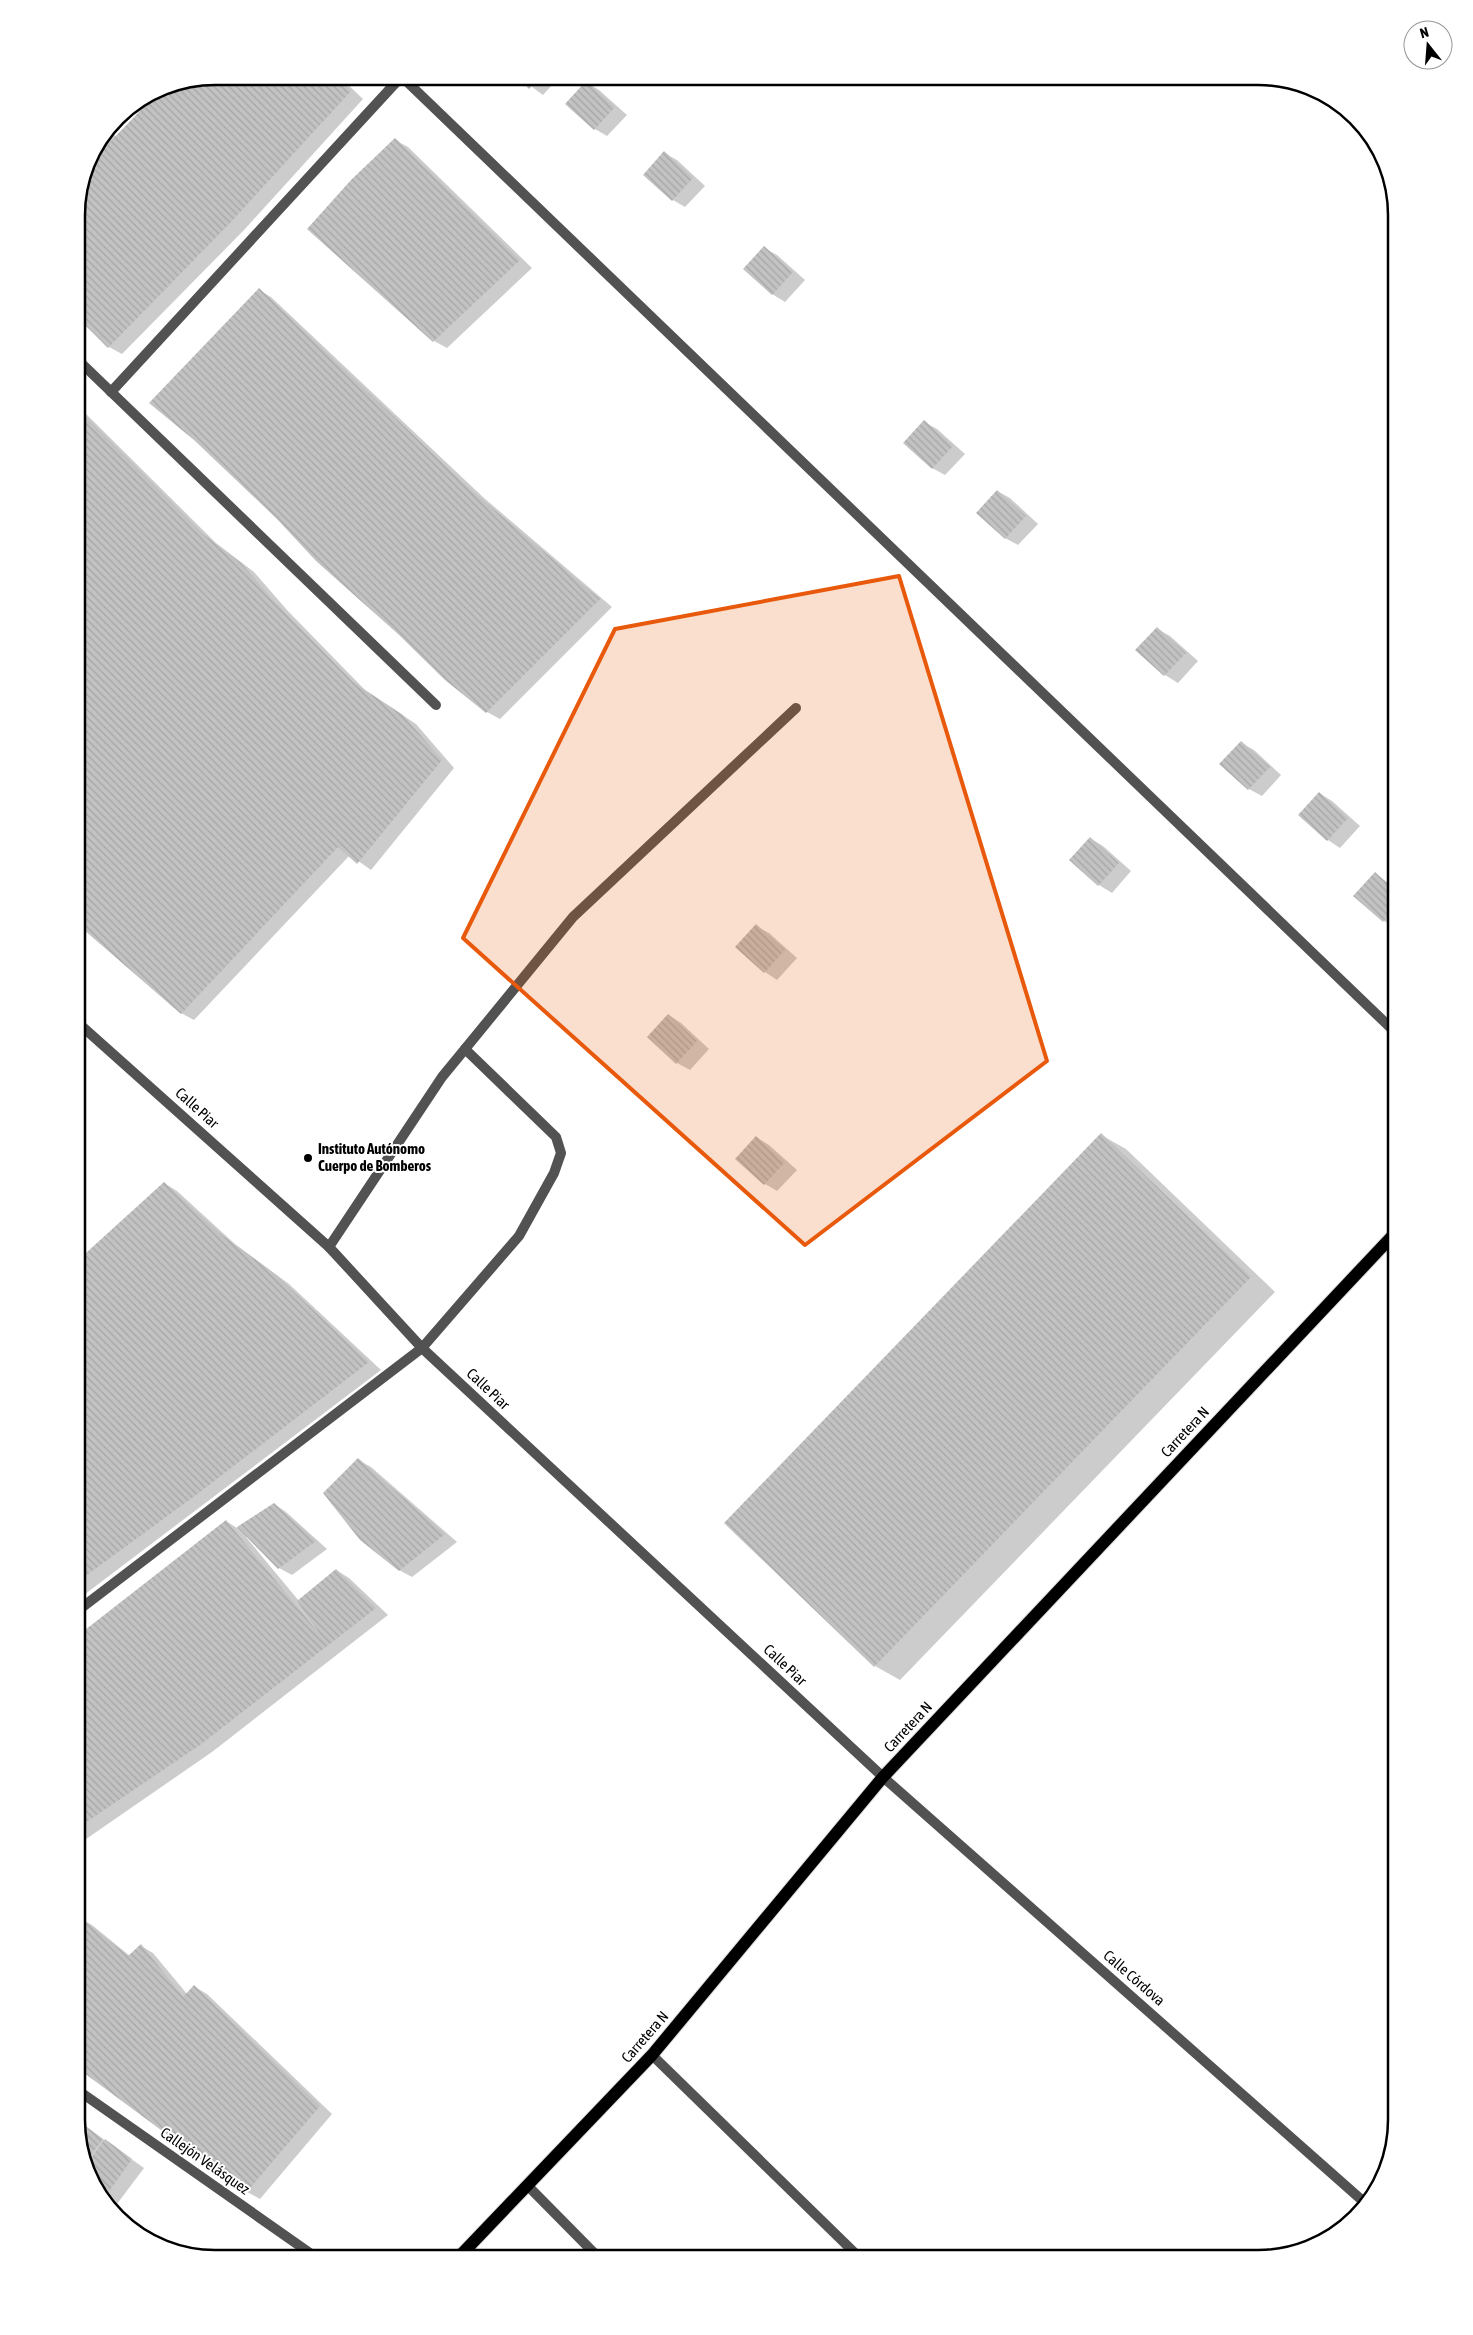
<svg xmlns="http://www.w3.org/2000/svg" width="1473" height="2335" font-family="'Asap Condensed',sans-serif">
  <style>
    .shadow { fill: #0003 }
    .building { fill: url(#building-back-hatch) }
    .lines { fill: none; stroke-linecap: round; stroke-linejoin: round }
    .primary-casing { stroke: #dbdbdb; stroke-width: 14 }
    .minor { stroke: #525252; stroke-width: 10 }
    .primary { stroke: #000; stroke-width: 12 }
    .marked { fill: #e8590c; fill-opacity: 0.2; stroke: #e8590c; stroke-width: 4; stroke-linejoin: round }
    .poi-dot { fill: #000; stroke: #fff; stroke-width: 2 }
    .labels { text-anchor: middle; stroke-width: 4; stroke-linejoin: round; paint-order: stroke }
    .street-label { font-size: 15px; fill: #000; stroke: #fff }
    .poi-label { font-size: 15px; font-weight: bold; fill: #000; stroke: #fff; text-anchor: start }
    .rim { fill: none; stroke: #000; stroke-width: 2.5 }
  </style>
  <defs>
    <pattern id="building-back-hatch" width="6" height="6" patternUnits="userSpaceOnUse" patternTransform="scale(1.25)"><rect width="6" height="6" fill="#c2c2c2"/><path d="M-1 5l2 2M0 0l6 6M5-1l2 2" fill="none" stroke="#a5a5a5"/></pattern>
  </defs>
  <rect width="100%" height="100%" fill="#fff"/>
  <g class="shadow">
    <polygon points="215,76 339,76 363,99 244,230 122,354 109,347 77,315 77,206 90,154 117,117 154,92 114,135 116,136 165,86"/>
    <polygon points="517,76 560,76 543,95"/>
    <polygon points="586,82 599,90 627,115 607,136 595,129"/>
    <polygon points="395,140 408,147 532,268 447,348 434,341"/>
    <polygon points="664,153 677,160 705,186 685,207 673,200"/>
    <polygon points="764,248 777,255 805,280 785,302 772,294"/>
    <polygon points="259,290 271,297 484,498 612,607 500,719 487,712"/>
    <polygon points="77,405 216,543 254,572 287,610 366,691 416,724 454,768 371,870 350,855 194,1020 181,1013 76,921"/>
    <polygon points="924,422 937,429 965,454 945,475 932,468"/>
    <polygon points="997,491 1010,498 1038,524 1018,545 1005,538"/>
    <polygon points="1157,629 1170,636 1198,661 1178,683 1165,675 1137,650"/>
    <polygon points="1241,743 1254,750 1281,775 1262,796 1249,789 1221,764"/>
    <polygon points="1319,793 1332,801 1360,826 1340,848 1328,840 1300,815"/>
    <polygon points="1091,839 1103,846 1131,871 1112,893 1099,885 1071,860"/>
    <polygon points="1375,874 1397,889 1396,928 1384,921"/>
    <polygon points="756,926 769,933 797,958 777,980 765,972 737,947"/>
    <polygon points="669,1015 681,1023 709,1049 690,1070 677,1063"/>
    <polygon points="1101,1135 1126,1149 1275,1292 900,1680 875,1666"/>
    <polygon points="756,1137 769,1145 797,1170 777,1191 765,1184"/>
    <polygon points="164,1183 177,1191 235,1244 289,1284 381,1370 76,1601 76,1338 87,1330"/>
    <polygon points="358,1460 371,1467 457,1542 412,1577 399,1570"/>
    <polygon points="274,1504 286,1512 327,1549 292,1575 279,1568 247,1536 246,1537 299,1601 336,1570 349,1578 388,1615 212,1752 76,1846 76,1640 226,1521 237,1528"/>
    <polygon points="79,1918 92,1925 130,1956 141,1946 153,1953 187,1994 195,1987 207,1994 332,2114 260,2199 247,2192"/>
    <polygon points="76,2120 144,2168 114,2208 91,2181"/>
  </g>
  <g class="building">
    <polygon points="215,76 336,76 351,91 230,223 108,348 77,317 77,206 88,165 163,87"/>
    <polygon points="515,76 541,76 529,89"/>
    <polygon points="586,81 615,107 594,130 565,104"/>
    <polygon points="395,138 520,260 433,342 307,229 351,180"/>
    <polygon points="664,151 693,178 672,201 643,175"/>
    <polygon points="764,246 793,272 772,295 743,269"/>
    <polygon points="259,288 471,490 600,599 486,713 445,680 398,634 316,561 277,519 194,440 149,403"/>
    <polygon points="77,408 203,534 241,563 274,601 353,682 403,715 442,760 357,864 338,847 181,1014 76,923"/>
    <polygon points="924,420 953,446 932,469 903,443"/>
    <polygon points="997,490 1026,516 1005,539 976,513"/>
    <polygon points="1157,627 1186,653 1164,676 1135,650"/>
    <polygon points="1241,741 1270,767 1248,790 1219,764"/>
    <polygon points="1319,792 1348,818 1327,841 1298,815"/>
    <polygon points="1090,837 1119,863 1098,886 1069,860"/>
    <polygon points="1375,872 1397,892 1397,906 1383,922 1353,896"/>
    <polygon points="756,924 785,950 764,973 735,947"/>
    <polygon points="668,1014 697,1041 676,1064 647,1037"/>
    <polygon points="1101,1133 1251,1277 874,1667 724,1523"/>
    <polygon points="756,1136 785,1162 764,1185 735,1159"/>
    <polygon points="164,1182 222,1235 276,1275 369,1362 196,1495 76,1583 76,1337 85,1330 76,1322 76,1262"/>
    <polygon points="358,1458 445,1534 399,1571 360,1540 323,1493"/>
    <polygon points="274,1503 316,1541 278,1569 237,1527"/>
    <polygon points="226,1520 322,1637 297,1601 336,1569 376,1608 200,1745 76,1829 76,1637"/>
    <polygon points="79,1916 128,1956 141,1944 183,1997 194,1985 320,2106 246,2193 76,2067 76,1919"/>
    <polygon points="76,2119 103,2139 86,2161 76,2120"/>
    <polygon points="105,2139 132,2159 105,2197 91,2181 87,2164"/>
  </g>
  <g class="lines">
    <defs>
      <polyline id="primary" points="457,2259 652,2055 883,1777 1397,1231"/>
    </defs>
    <use href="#primary" class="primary-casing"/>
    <g class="minor">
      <polyline points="401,76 1397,1034"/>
      <polyline points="77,359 436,705"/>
      <polyline points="111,392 401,77"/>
      <polyline points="76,1021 329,1247 422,1348 883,1777 1364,2202"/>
      <polyline points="465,1049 573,917 796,708"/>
      <polyline points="76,1612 422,1348 519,1236 554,1173 561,1153 556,1137 465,1049 442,1077 329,1247"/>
      <polyline points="652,2055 861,2259"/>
      <polyline points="76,2089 317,2258"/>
      <polyline points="528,2186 600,2259"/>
    </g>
    <use href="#primary" class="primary"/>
  </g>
  <path class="marked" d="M899,576L1047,1061L805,1245L463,938L615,629Z"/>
  <circle class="poi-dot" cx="308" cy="1158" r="5"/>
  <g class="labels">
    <g class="street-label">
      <text transform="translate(197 1108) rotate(42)" y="5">Calle Piar</text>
      <text transform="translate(488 1389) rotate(43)" y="5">Calle Piar</text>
      <text transform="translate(1185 1432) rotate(-47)" y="5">Carretera N</text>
      <text transform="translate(785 1665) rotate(43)" y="5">Calle Piar</text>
      <text transform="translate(908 1727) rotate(-47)" y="5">Carretera N</text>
      <text transform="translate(1134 1978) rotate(41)" y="5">Calle Córdova</text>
      <text transform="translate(645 2037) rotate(-49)" y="5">Carretera N</text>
      <text transform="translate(205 2161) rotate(35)" y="5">Callejón Velásquez</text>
    </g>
    <g class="poi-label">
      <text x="318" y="1154">Instituto Autónomo<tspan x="318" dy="17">Cuerpo de Bomberos</tspan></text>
    </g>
  </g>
  <path d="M0 0H1473V2335H0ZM215 85H1258A130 130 0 0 1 1388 215V2120A130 130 0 0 1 1258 2250H215A130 130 0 0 1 85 2120V215A130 130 0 0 1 215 85Z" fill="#fff" fill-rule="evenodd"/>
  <path class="rim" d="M215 85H1258A130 130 0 0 1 1388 215V2120A130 130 0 0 1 1258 2250H215A130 130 0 0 1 85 2120V215A130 130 0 0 1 215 85Z"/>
  <g transform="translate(1428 45) rotate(343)"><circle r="24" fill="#ffffff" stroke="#999999"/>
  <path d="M0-4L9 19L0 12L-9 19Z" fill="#000000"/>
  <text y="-8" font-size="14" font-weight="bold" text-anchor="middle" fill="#000000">N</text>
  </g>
</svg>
